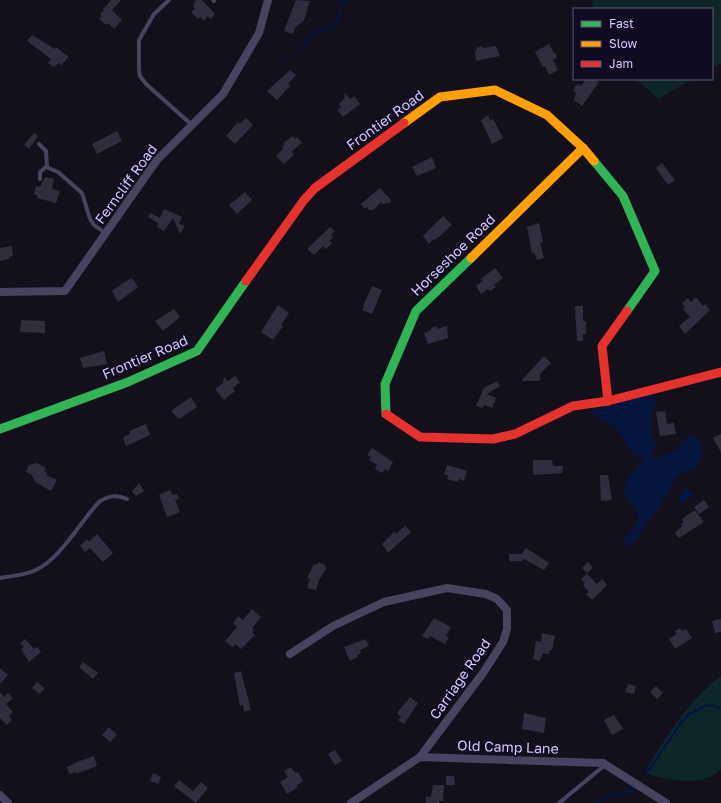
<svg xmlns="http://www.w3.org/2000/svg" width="721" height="803" font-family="'Golos Text',sans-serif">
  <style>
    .green { fill: #0e262a }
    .water { fill: #05153e }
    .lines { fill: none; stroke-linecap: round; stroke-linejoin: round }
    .stream { stroke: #05153e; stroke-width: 2.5 }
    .building { fill: #312d3f }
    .lane { stroke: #48435e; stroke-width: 4 }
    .street { stroke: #48435e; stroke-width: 8 }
    .fast { stroke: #30b455; stroke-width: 9 }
    .slow { stroke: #ff9f0a; stroke-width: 9 }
    .jam { stroke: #e5322d; stroke-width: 9 }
    .labels { text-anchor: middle; stroke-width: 3.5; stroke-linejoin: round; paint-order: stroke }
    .street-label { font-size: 14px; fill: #d6cbff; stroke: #110b21 }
  </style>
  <rect width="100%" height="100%" fill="#13101c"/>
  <g class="green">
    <polygon points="593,0 721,0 721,63 712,68 712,9 596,9 592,6"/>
    <polygon points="636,79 693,79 658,99"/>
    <path d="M721,676V769C706,788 666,779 646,774L647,768C667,736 690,699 721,676Z"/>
  </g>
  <g class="water">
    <path d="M655,393L656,402L651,415V438L657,442V446L651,452V457L655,459L676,450L685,439L693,435L700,440L703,456L694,469C676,474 676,475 668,493C667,496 663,499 660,502L661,508C645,515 642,545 623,546V539C627,534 633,530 636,525C645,509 621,501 625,486C628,472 642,465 646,456L639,458L628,448L624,439L613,425L594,415L590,411Z"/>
    <polygon points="686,488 694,494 692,497 689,496 683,504 678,500"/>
  </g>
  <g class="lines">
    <g class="stream">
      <path d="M303,50C310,30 317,33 335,25L339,17L341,2L348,0"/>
      <polyline points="282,59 285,59"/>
      <polyline points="647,773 680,724 689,714 707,705 721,708"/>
      <path d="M596,803L611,794C622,796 627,795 635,787"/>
    </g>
  </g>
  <g class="building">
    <polygon points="111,0 121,0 112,10 122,20 114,29 108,23 106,25 99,19 102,16 100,14 104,10 103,9"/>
    <polygon points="196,0 202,0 215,14 210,19 208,16 204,21 200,17 198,19 191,12 195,9 193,6"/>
    <polygon points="296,0 310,1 304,20 295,28 293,34 284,31"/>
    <polygon points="32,35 55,49 56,47 69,57 61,65 59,63 54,67 48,63 51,59 27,41"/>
    <polygon points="549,44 554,53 556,53 557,58 553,60 558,70 549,75 545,66 543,67 535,52"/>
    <polygon points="483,46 483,48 496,46 500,56 476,61 475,51 477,51 476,48"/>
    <polygon points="290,70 296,75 288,84 290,86 277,100 267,91"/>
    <polygon points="586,79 594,79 599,82 582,106 574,100 576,93 573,90 577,84 581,86"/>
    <polygon points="345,93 350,99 354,96 360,104 343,117 337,110 341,107 339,104 344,99"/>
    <polygon points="488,115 490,120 493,119 503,138 492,144 481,120"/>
    <polygon points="246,118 253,125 235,144 226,136 238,122 240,124"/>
    <polygon points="117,131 122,141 97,154 92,144"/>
    <polygon points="34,133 38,136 29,149 24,145"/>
    <polygon points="293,136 295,139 297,137 302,143 291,152 294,155 284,164 276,156 283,149 282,147 285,144 283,143"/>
    <polygon points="432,157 436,168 417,176 412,167"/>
    <polygon points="662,163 675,180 668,185 656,168"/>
    <polygon points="45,177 54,179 52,189 60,191 56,203 37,198 38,196 34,194 36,186 40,187"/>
    <polygon points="380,188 391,200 390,203 383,204 381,202 373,210 369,210 367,207 364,209 361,204"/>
    <polygon points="245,192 252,200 237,214 229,205"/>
    <polygon points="164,209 182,217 179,224 185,226 180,234 173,218 164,231 157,227 158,223 148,217 150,213 160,218"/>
    <polygon points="443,216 452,225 439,237 434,240 433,239 429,244 423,236"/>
    <polygon points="539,223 543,242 540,243 544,258 537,260 534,252 532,253 527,227"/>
    <polygon points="330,227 335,231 331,235 333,237 330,241 332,243 326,249 323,246 314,255 307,249"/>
    <polygon points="12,246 13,256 9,257 9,259 0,261 0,248"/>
    <polygon points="495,268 503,278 494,285 496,287 490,291 488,289 481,294 476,286 483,281 481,279"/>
    <polygon points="132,278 138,287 118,302 112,291 123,283"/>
    <polygon points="372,286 382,290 372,314 362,310 364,306 363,306"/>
    <polygon points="696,297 703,306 705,304 710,310 685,334 679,326 690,317 683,309 685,307 682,303 688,298 691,302"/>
    <polygon points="278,305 289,313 281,325 283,326 273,340 261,332"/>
    <polygon points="575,306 583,306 583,321 586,321 586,334 583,334 583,341 577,341"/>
    <polygon points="174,309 180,317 163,331 155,321"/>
    <polygon points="21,320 45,321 45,333 20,332"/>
    <polygon points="437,326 437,329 447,326 448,338 428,344 424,333 431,330 431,328"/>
    <polygon points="104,351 107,364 83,368 80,358"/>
    <polygon points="544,356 551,363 540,374 540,381 521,381"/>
    <polygon points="235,376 240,382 233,388 235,391 224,400 215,389 223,383 224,377 228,381"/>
    <polygon points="497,381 500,386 487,394 496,398 492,408 484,405 483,408 476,406 484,388"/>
    <polygon points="191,397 197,407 179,419 172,412 172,410"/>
    <polygon points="665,411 667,424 674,423 676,434 660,436 656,412"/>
    <polygon points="146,424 150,435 126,446 123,437 130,434 129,431"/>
    <polygon points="721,434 721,452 713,438"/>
    <polygon points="372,448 393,462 388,471 385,469 382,473 375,469 377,465 369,460 371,457 367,455"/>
    <polygon points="533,460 552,460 553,466 563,466 562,473 533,475"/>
    <polygon points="37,463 46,468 44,471 47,473 46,475 57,480 51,491 35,482 32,475 26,472 29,465"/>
    <polygon points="447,465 467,471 464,481 459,479 458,482 447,479 448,475 444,474"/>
    <polygon points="600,475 608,475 612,500 601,501"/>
    <polygon points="139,483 144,491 136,496 132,491"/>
    <polygon points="170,490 173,495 177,494 179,499 175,500 180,512 167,517 159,495"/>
    <polygon points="704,500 709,507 699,514 694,507"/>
    <polygon points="695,510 704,522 679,538 675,533 682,526 681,524 684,522 682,519"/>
    <polygon points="405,526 411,532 388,553 382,544 394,532 396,534"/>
    <polygon points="97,534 113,553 103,562 90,548 85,552 80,546 87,539 89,542"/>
    <polygon points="526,548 549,563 544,570 524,559 522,561 514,561 512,562 509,560 509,554 521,554"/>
    <polygon points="319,562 326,566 325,568 326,569 319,580 316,590 307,588 310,578 307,578 314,564 317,565"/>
    <polygon points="588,562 593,568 587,573 582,568"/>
    <polygon points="587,574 597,584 602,579 607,585 592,600 586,594 589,592 583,585 585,583 581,579"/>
    <polygon points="252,609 261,617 252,628 254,630 252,632 255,635 241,649 235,644 233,647 225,641 237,627 233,623 238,616 243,620"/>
    <polygon points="434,618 451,627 446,636 449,638 445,644 430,636 428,639 422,636"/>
    <polygon points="721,619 721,632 715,633 712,621"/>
    <polygon points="680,628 682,631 686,629 692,638 675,649 669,639 677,634 675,631"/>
    <polygon points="542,633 555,636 552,650 550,650 549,654 543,653 540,661 533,659 536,641 541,642"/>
    <polygon points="25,639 34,649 37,647 41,652 29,662 21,649 24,647 20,643"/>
    <polygon points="366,639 369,646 360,650 361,653 357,655 358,657 350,661 344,647"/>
    <polygon points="83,662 98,673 93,679 79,667"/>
    <polygon points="0,668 8,675 0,684"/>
    <polygon points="241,671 251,710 244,712 243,705 240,706 234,673"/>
    <polygon points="37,682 45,688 40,694 32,688"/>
    <polygon points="628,684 636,686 634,694 625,692"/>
    <polygon points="656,686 663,693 657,699 650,692"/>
    <polygon points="0,692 4,697 8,693 13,698 6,704 13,712 9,716 12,720 7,725 0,718"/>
    <polygon points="410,697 418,703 404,724 398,720 401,717 397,713"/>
    <polygon points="524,713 546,718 544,733 522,729"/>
    <polygon points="614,715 623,729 612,735 604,720"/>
    <polygon points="109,727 117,735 110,742 102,735"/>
    <polygon points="335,750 342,761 335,765 328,754"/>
    <polygon points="94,756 97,766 76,774 76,772 69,774 67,767 80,761"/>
    <polygon points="291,767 295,773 298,772 303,781 297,785 298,787 287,794 280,782 288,777 284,771"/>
    <polygon points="153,773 161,777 158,784 150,781"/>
    <polygon points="446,776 454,776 455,785 446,785"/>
    <polygon points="179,780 193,791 201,782 208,788 196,803 174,786"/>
    <polygon points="433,785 444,785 443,801 439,801 439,803 426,803 426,796 431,797"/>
  </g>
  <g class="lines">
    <g class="lane">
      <polyline points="169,0 154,14 139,40 139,70 140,76 146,84 192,125"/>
      <polyline points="213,0 214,1"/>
      <polyline points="39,144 46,151 47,166"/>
      <polyline points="40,179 40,172 46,167 58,172 82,193 90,219 94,225 105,233"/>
      <path d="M0,578C11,576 26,575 36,570C61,558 80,522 99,502C108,496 116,494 127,499"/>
      <polyline points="559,803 605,765"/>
    </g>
    <g class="street">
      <polyline points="0,292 65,291 157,160 223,94 259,33 268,0"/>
      <polyline points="290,654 333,626 384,602 447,588 486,594 497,599 507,610 507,629 503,642 483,673 420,757"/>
      <polyline points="0,795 8,803"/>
      <polyline points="351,803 420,757 603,763 666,803"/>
    </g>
    <g class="fast">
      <polyline points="594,161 623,196 655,271 627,311"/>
      <polyline points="386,414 385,384 416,311 471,258"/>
      <polyline points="0,429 128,382 197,351 246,281"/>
    </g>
    <g class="slow">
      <polyline points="404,123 440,97 495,90 547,115 583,148 594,161"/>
      <polyline points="471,258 583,148"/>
    </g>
    <g class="jam">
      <polyline points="246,281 304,200 315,188 404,123"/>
      <polyline points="608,401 602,346 627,311"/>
      <polyline points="386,414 420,437 493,439 515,434 573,406 608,401 721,372"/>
    </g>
  </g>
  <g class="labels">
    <g class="street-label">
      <text transform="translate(385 120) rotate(-36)" y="5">Frontier Road</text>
      <text transform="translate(126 184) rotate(-54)" y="5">Ferncliff Road</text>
      <text transform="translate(453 255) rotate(-44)" y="5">Horseshoe Road</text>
      <text transform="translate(145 357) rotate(-23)" y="5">Frontier Road</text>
      <text transform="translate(460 679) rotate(-55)" y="5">Carriage Road</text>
      <text transform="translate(508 747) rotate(2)" y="5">Old Camp Lane</text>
    </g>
  </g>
  <rect x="573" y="8" width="140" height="72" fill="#110b21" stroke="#60587a"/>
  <rect x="581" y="21" width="20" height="6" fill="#30b455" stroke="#60587a"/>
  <text x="609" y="28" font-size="12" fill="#d6cbff">Fast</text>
  <rect x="581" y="41" width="20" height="6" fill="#ff9f0a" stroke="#60587a"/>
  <text x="609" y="48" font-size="12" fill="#d6cbff">Slow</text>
  <rect x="581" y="61" width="20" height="6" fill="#e5322d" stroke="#60587a"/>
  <text x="609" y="68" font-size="12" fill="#d6cbff">Jam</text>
</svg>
